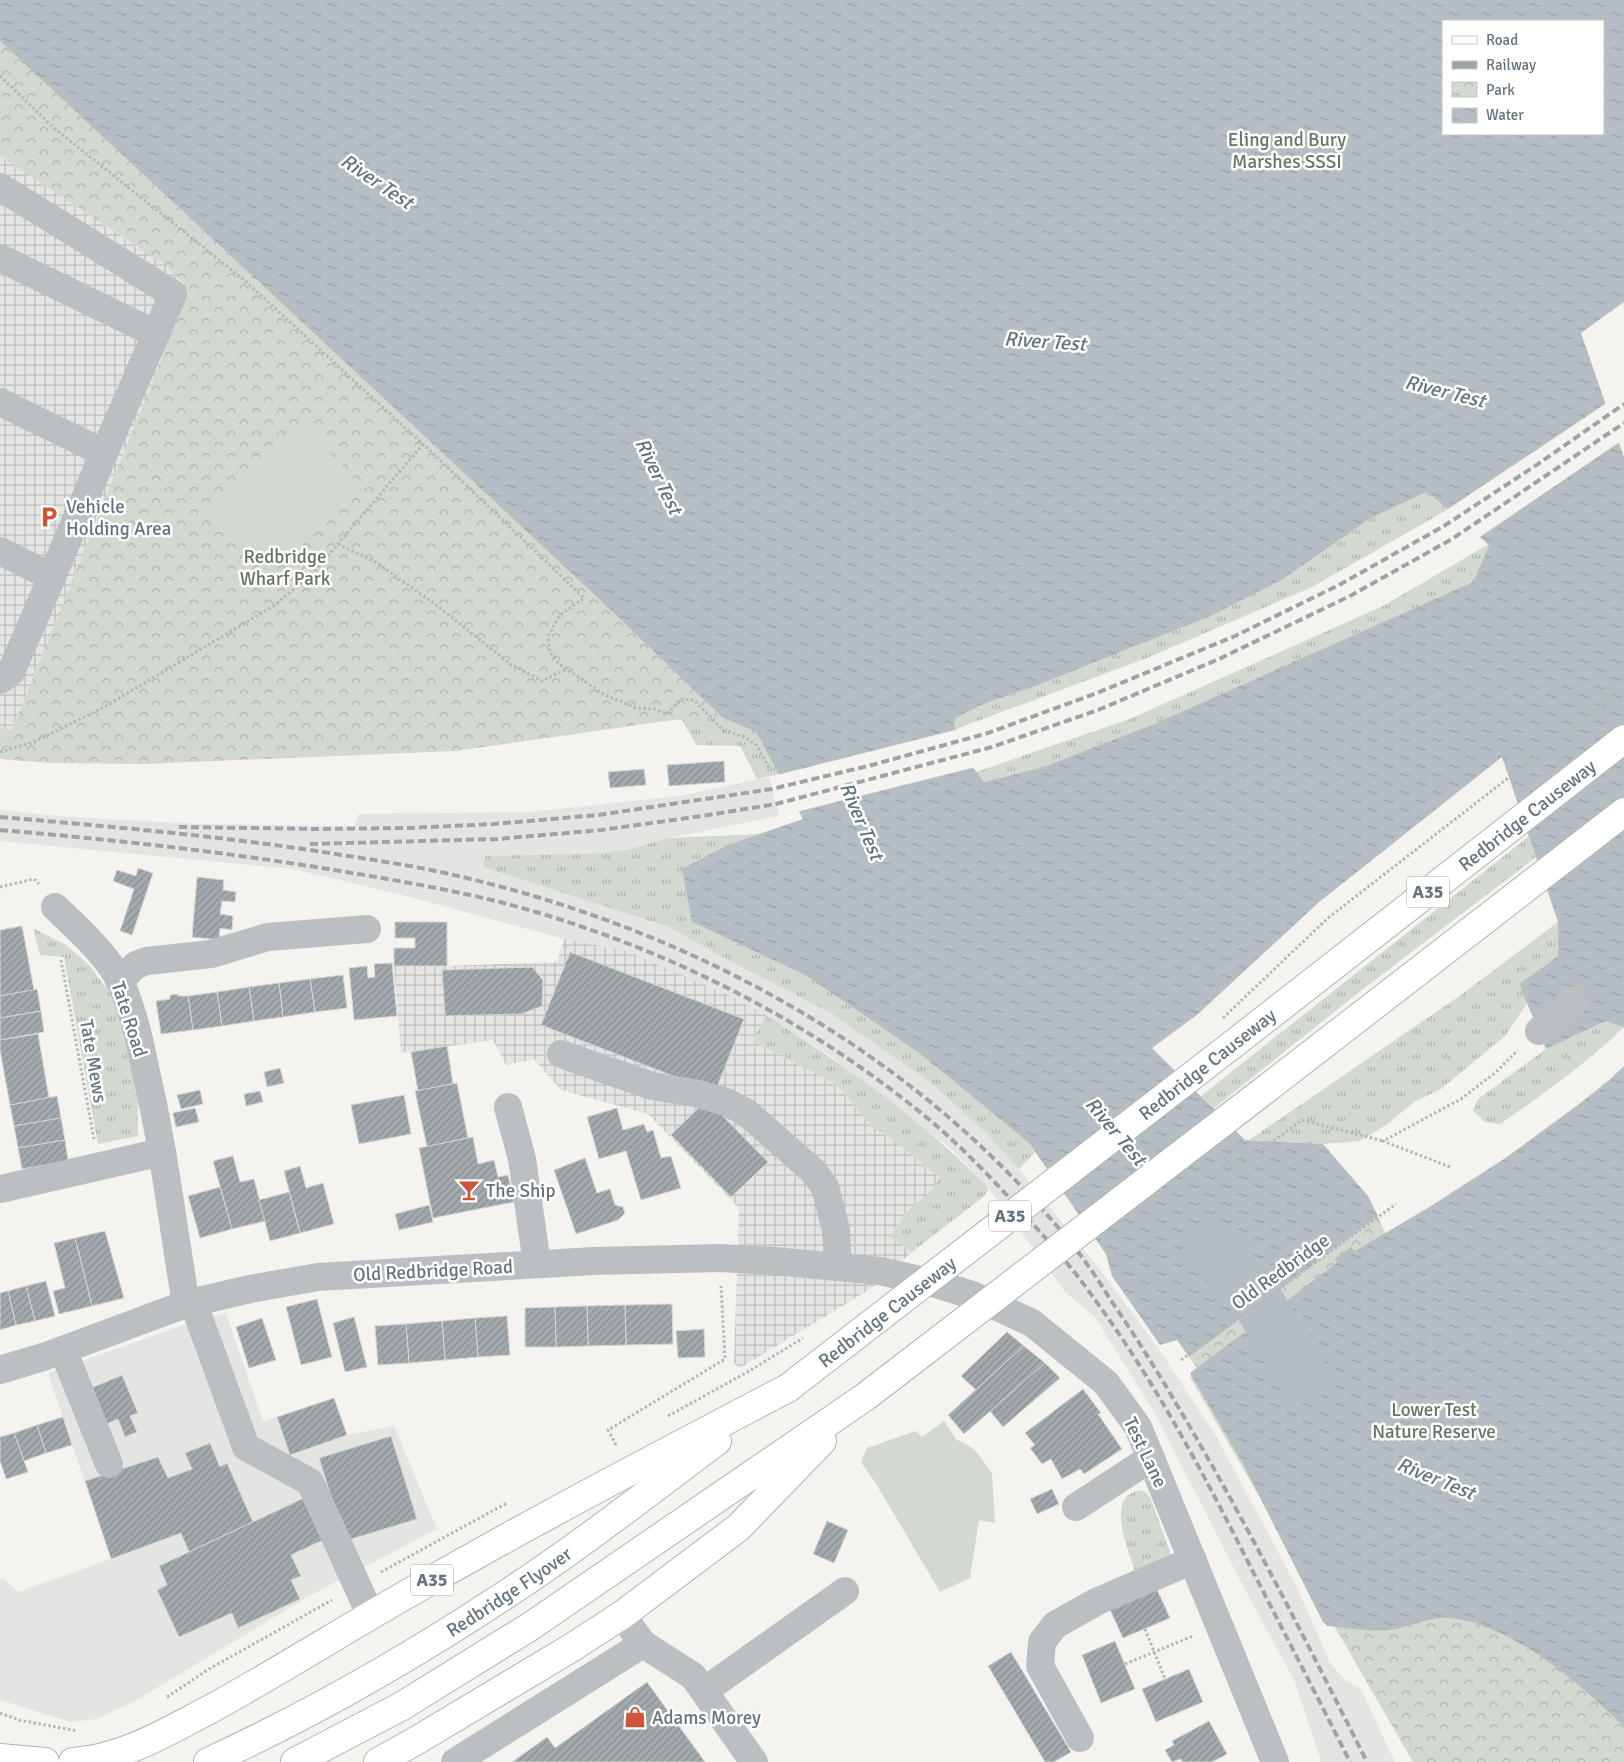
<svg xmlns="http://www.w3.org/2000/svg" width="1624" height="1762" font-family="Signika,sans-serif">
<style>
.built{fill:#e4e5e3}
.industrial{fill:url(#industrial-grid)}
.grass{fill:url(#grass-tufts)}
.park{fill:url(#park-crowns)}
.garden{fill:#d3d8d0}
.water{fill:url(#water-ripples);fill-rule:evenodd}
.pier{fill:#f4f3f0}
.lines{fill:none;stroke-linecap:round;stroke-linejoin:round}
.river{stroke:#b5bfc3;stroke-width:52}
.building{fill:url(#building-hatch);stroke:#d5d5d3}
.major-casing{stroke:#afb3b6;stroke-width:30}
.path{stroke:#b5b8ba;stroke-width:3;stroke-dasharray:2.5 2.5;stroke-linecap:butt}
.minor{stroke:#bbbfc1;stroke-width:28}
.major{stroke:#fff;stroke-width:28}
.rail{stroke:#9ea3a7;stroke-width:4;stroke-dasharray:8 4;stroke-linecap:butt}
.major-bridge-casing{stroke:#afb3b6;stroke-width:30;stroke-linecap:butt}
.path-bridge{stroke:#b5b8ba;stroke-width:3;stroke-dasharray:2.5 2.5;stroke-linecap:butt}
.major-bridge{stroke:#fff;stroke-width:28}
.labels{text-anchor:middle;stroke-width:5;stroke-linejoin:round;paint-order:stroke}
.shield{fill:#fff;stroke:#959ea4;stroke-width:1}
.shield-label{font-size:18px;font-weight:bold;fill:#67747d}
.park-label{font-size:19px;fill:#687564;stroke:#fff}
.poi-label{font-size:19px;fill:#67747d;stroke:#fff;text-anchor:start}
.street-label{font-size:19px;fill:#67747d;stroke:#fff}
.water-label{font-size:20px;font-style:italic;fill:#63757b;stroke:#fff}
</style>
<defs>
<pattern id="industrial-grid" width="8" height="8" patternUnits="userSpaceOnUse" patternTransform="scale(1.25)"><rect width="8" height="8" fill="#e4e5e3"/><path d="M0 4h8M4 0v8" fill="none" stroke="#bdbebd"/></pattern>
<pattern id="grass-tufts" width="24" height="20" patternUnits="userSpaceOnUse" patternTransform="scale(1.25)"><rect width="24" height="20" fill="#d3d8d0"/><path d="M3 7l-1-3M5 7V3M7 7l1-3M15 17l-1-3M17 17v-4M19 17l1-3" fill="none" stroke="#afb4ae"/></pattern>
<pattern id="park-crowns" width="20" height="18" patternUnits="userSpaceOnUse" patternTransform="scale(1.25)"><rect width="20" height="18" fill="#d3d8d0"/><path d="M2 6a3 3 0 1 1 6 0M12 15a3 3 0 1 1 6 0" fill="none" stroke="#afb4ae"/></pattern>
<pattern id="water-ripples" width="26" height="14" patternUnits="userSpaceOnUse" patternTransform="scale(1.25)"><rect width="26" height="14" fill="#b5bfc3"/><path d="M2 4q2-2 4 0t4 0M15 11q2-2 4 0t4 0" fill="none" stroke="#97a0a4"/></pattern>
<pattern id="building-hatch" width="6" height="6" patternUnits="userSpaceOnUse" patternTransform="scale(1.25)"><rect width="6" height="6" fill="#a3aaae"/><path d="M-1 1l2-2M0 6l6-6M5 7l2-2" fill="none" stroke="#898f93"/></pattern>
</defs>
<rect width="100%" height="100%" fill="#f4f3f0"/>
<g class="built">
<polygon points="769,777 779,816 669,838 622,851 483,867 669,927 697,941 730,961 829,1012 847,1024 930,1082 988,1135 1019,1169 1108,1280 1161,1352 1216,1436 1297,1587 1330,1663 1345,1680 1361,1689 1395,1762 1321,1762 1295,1682 1241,1582 1154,1412 1095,1317 1065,1292 989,1189 964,1162 950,1148 833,1058 766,1015 626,951 564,939 402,895 293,869 0,841 0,810 70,817 200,824 354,826 359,814 529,812 679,796"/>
<polygon points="226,1313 263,1421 334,1398 347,1435 394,1426 437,1529 311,1595 137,1700 97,1719 70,1722 0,1700 0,1580 3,1578 18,1592 111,1559 48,1373 183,1325"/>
</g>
<g class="industrial">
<polygon points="0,156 165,265 186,286 182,308 12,730 0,727"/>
<polygon points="564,939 626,951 728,995 766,1015 752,1041 823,1077 839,1087 871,1126 892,1139 940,1178 928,1194 907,1211 890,1236 912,1252 872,1288 740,1368 734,1363 739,1208 648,1114 561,1090 534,1059 506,1065 493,1040 401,1053 394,966 447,966 557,962"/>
</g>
<g class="grass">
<polygon points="1427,492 1447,510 1312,587 1147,658 956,729 953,719 986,703 1033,687 1211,616 1282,580 1371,518"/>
<polygon points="1489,544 1473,582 1154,724 1043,767 984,782 976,772 1132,718 1383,606"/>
<polygon points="598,598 723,718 756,732 779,774 757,779 740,746 696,745 682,720 668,707"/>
<polygon points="759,834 730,844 692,922 807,976 923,1056 1029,1143 1035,1152 1019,1169 988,1135 930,1082 829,1012 730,961 669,927 483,867 485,856 587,854 622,851 669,838"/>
<polygon points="1529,836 1536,857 1354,996 1213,1109 1201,1096"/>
<polygon points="1558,922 1558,956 1519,984 1527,1003 1506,1035 1441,1089 1414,1102 1386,1125 1360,1141 1323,1144 1249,1140 1458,997"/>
<polygon points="33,928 66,945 90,966 113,997 127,1046 138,1096 138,1136 98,1144 64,957 40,955"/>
<path d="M766 1015C845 1066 924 1120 989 1189L983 1197 912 1252 890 1237 907 1211 928 1194 940 1178 892 1139 871 1126 839 1087 823 1077 752 1041Z"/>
<path d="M1607 1021 1623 1028C1586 1064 1543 1094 1500 1124L1485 1122 1473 1111 1478 1099 1546 1049Z"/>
<path d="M1142 1490 1150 1497 1173 1560 1137 1577C1130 1554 1102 1494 1142 1490Z"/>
</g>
<g class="park">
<polygon points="0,41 598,598 723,718 673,720 455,751 143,764 49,763 0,759 0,727 12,730 182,308 186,286 165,265 0,156"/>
<polygon points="1624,1067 1624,1762 1413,1762 1190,1377 1197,1368 1189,1357 1378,1216 1386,1235 1518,1154"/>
</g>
<g class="garden">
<polygon points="305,426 360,484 267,571 213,514"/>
<polygon points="944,1421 956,1439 974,1449 992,1473 995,1523 979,1520 970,1578 940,1592 875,1482 861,1462 867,1448 916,1431 922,1437"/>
</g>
<g class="water">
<path d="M0 0H1624V302L1581 333 1624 457V1028L1606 1021 1546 1049 1519 984 1558 956V922L1502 757 1318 903 1198 1014 1152 1048 1245 1140 1323 1144 1368 1196 1378 1216 1189 1357 1177 1340 1160 1345 1112 1276 1106 1254 1029 1143 923 1056 807 976 692 922 682 869 730 844 803 819 756 732 723 718 598 598 0 41ZM1443 21H1603V134H1443ZM1427 492 1489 545 1473 582 1154 724 1043 767 984 782 963 754 953 719 986 703 1033 687 1211 616 1282 580 1371 518Z"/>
<path d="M1624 1066V1727C1584 1686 1501 1615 1441 1618 1424 1619 1407 1628 1389 1630 1369 1632 1348 1628 1328 1626L1323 1622 1242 1462 1190 1373 1337 1263 1335 1259 1351 1247 1355 1251 1431 1206 1507 1157 1605 1085Z"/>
</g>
<g class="pier">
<polygon points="1608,402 1621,441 1477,539 1445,511"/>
<polygon points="959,729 965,753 976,767 796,812 777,775"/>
</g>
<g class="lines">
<polyline class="river" points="1214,1249 1260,1305 1304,1377"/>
</g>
<g class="building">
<polygon points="724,761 725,782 669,786 667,765"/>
<polygon points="644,769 646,785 610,788 608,772"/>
<polygon points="138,868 153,873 132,935 120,931 134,889 113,881 117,870 136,876"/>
<polygon points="197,877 224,880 223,890 236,892 235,902 222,901 220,914 233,916 232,930 220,928 219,940 192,937"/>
<polygon points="395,922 447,922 447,966 394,966 394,948 415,948 415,938 395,938"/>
<polygon points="22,926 34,990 0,996 0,930"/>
<polygon points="570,952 744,1019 715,1092 541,1025"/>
<polygon points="392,963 397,1016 354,1020 349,968 367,966 368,978 375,977 374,964"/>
<polygon points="532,967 543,980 542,1006 521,1014 445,1016 442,970"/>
<polygon points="343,975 347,1008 315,1012 310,979"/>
<polygon points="310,979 315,1012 283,1017 279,983"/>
<polygon points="279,983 283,1017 254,1021 249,987"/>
<polygon points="249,987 254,1021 222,1026 217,992"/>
<polygon points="37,989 41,1011 0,1018 0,996"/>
<polygon points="217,992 222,1026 193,1030 188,996"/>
<polygon points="178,994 178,996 188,996 193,1030 161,1034 156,1001 170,999 170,995"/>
<polygon points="41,1011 44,1032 0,1040 0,1018"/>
<polygon points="38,1034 49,1098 10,1105 0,1050 0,1040"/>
<polygon points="447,1046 453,1084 418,1091 411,1052"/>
<polygon points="280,1068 284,1083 267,1087 264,1072"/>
<polygon points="457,1083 468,1138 427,1147 415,1091"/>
<polygon points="200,1090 203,1104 181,1109 177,1095"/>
<polygon points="260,1091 263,1102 246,1106 244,1094"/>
<polygon points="404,1095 411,1134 359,1144 351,1105"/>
<polygon points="57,1096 61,1118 14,1126 10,1105"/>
<polygon points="707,1100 768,1162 731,1197 671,1135"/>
<polygon points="195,1108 199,1122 176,1127 173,1113"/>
<polygon points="617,1108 623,1130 644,1124 647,1132 653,1130 661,1158 671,1156 681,1188 641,1200 626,1151 599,1159 587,1117"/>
<polygon points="61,1118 65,1140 18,1148 14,1126"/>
<polygon points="473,1137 478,1164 494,1160 498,1177 508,1175 514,1202 433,1218 419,1148"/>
<polygon points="65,1140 68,1161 22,1169 18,1148"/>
<polygon points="233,1156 240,1182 254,1179 265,1221 232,1229 213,1161"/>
<polygon points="585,1158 597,1193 610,1189 615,1205 623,1207 625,1213 618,1220 576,1234 554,1170"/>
<polygon points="300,1166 306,1188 323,1183 334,1224 300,1233 284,1171"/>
<polygon points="220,1187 232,1229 200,1238 188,1196"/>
<polygon points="289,1192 300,1233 270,1241 259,1200"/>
<polygon points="429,1205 433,1222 399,1230 395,1214"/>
<polygon points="105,1231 124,1298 92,1306 75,1238"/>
<polygon points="75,1238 92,1306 59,1314 53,1291 65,1288 54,1243"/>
<polygon points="46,1281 55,1316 35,1321 26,1286"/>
<polygon points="26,1286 35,1321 16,1325 8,1291"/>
<polygon points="8,1291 16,1325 0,1330 0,1293"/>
<polygon points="317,1299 332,1357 301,1365 286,1307"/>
<polygon points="672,1304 673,1344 626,1345 625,1305"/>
<polygon points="625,1305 626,1345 588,1346 587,1306"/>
<polygon points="587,1306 588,1346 556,1347 555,1307"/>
<polygon points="555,1307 556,1347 525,1347 525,1308"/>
<polygon points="507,1316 510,1355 478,1357 475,1318"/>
<polygon points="354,1317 367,1367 345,1372 333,1323"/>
<polygon points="262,1318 276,1360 249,1368 236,1327"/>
<polygon points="475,1318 478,1357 445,1360 442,1321"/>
<polygon points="442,1321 445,1360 409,1363 406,1324"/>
<polygon points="406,1324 409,1363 378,1365 375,1326"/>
<polygon points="704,1329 705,1357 678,1358 676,1331"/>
<polygon points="1007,1332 1024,1346 976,1390 961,1376"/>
<polygon points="1024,1346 1045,1363 964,1434 948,1415"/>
<polygon points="1045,1363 1060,1378 1003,1427 990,1411"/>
<polygon points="122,1375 138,1413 130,1416 137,1432 125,1437 118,1419 104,1425 89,1389"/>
<polygon points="1083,1389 1101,1413 1098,1414 1122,1449 1084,1474 1080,1469 1062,1479 1051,1459 1042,1464 1030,1448 1035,1445 1025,1433"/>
<polygon points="334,1398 347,1435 290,1455 277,1417"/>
<polygon points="63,1417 72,1445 46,1453 37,1425"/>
<polygon points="37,1425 46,1453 24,1461 14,1433"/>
<polygon points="14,1433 28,1472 6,1479 0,1461 0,1437"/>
<polygon points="391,1436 417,1519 345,1541 319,1458"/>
<polygon points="210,1443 220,1467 227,1463 253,1522 189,1552 181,1533 111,1559 85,1481 158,1457 168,1478 192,1469 185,1453"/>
<polygon points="1052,1489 1059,1504 1037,1514 1030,1499"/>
<polygon points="304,1498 323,1540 291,1555 301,1576 291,1580 300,1599 238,1628 232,1613 179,1637 157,1590 167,1585 159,1566"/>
<polygon points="827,1521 848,1530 834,1563 813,1554"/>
<polygon points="1155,1585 1170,1618 1123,1638 1108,1605"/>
<polygon points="1115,1641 1135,1689 1101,1703 1082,1655"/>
<polygon points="1011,1652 1071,1752 1054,1762 1045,1762 988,1666"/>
<polygon points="1189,1669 1203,1702 1156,1722 1142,1689"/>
<polygon points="647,1682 705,1762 512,1762 547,1737 555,1748"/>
<polygon points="1209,1721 1227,1754 1212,1762 1182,1762 1181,1759 1172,1762 1165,1750 1174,1745 1172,1741"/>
</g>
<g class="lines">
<g class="major-casing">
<g id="major">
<path id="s1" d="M1232 1045 1624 739"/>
<polyline points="1270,1086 1624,812"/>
<polyline points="0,1758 45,1762"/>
<path d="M73 1762C121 1759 163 1734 205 1712 279 1672 350 1626 423 1585 543 1516 666 1452 788 1388"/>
<path id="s2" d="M208 1762C310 1715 408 1659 502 1597 576 1549 646 1494 717 1441"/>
<polyline points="295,1762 402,1706 531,1626 865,1397"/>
<polyline points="378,1762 414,1742 571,1648 622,1615 739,1527 822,1441"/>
</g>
</g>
<g class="path">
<polyline points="0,76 54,128 243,279 423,444 584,598 559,616 548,637 550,652 559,664 605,695 636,708 654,709 667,714 681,699 694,700 723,730 745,737 757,746 769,768"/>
<polyline points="338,544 377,563 439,607 510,664 542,681 566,669"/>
<polyline points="0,752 34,742 106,706 275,605 314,572 423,444"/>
<polyline points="0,887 34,879 39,884"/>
<polyline points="61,960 94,1139"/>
<polyline points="1224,1158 1234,1170 1302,1120 1383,1141"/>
<polyline points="1450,1167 1383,1141 1461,1099 1496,1072 1518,1050"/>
<polyline points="1181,1360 1396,1204"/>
<polyline points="668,1416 751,1370"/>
<polyline points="616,1445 608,1430 725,1359 721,1286"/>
<polyline points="381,1572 507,1503"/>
<polyline points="1145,1629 1165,1679"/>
<polyline points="1125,1664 1193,1636"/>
<polyline points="167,1697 209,1669 332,1600"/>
<polyline points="0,1713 19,1720 77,1731"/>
</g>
<g class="minor">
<polyline points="0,187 173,294 156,334"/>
<polyline points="0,258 156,334 104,453"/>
<polyline points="0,402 104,453 52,577"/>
<polyline points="0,551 52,577 11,672 0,680"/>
<path d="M55 907C75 926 108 956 120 981 133 1010 140 1042 146 1072 164 1149 173 1227 186 1304"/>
<polyline points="119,981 136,965 147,961 211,954 268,937 367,929"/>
<polyline points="1539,1031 1575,1000"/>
<polyline points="561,1054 652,1086 695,1093 726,1102 747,1113 813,1171 825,1187 836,1230 838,1266"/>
<polyline points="508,1107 522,1159 537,1264"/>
<polyline points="0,1189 162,1152"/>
<polyline points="193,1302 246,1447 310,1482 371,1616"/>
<polyline points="63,1350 109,1464"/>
<polyline points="0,1370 46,1356 186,1304 250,1289 318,1277 594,1261 720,1258 774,1261 880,1271 933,1283 972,1295 1032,1323 1106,1383 1138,1427 1275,1762"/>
<polyline points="1076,1507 1151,1458"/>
<polyline points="643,1644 693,1676 754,1762"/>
<polyline points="704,1691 845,1591"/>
<polyline points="1080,1738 1040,1666 1042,1642 1055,1625 1096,1602 1193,1560"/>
<polyline points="455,1762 643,1644 622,1615"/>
</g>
<use href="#major" class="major"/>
<g class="rail">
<path d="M0 817C116 827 233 837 348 856 381 861 413 866 445 873 688 927 918 1051 1074 1247 1087 1263 1099 1281 1110 1299 1134 1334 1156 1369 1177 1405 1246 1521 1306 1641 1367 1762"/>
<polyline points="179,827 317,829 408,828 494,824 598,815 772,789 872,765 988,733 1097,693 1235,636 1339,585 1444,526 1538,464 1624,404"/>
<path d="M0 830C118 840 235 853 352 873 401 881 451 890 500 902 660 944 812 1020 938 1127 971 1156 1002 1189 1031 1222 1053 1246 1074 1270 1093 1297 1154 1380 1203 1472 1249 1564 1283 1630 1317 1696 1350 1762"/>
<polyline points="310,844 497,839 601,830 702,816 776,804 992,747 1098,710 1219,659 1350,596 1452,539 1624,423"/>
</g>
<g class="major-bridge-casing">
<g id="major-bridge">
<path id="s3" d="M788 1388 1232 1045"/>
<polyline points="865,1397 1270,1086"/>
</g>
</g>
<g class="path-bridge">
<polyline points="1223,1018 1328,918 1624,688"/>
<polyline points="751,1370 803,1338"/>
</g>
<use href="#major-bridge" class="major-bridge"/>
</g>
<defs>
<g id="parking-bare" transform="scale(1.725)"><path d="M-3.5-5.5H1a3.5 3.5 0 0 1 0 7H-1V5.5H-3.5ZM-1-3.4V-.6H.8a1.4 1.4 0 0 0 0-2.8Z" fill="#cb5639" stroke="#fff" stroke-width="2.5" paint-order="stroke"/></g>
<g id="bar-bare" transform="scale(1.725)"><path d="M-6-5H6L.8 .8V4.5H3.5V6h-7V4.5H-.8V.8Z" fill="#cb5639" stroke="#fff" stroke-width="2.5" paint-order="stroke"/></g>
<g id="shop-bare" transform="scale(1.725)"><path d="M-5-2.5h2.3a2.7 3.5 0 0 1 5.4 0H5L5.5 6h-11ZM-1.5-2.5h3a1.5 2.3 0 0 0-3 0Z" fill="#cb5639" stroke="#fff" stroke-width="2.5" paint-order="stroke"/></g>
</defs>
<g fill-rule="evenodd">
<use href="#parking-bare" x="49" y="517"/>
<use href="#bar-bare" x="469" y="1190"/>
<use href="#shop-bare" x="635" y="1717"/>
</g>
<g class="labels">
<g class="shield">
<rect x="1407" y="876.5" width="42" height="31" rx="4"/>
<rect x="989" y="1200.5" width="42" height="31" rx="4"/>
<rect x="411" y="1564.5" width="42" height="31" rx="4"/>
</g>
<g class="shield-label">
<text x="1428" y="898">A35</text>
<text x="1010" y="1222">A35</text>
<text x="432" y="1586">A35</text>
</g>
<g class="park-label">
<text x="1287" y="146">Eling and Bury<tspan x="1287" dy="22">Marshes SSSI</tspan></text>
<text x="285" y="563">Redbridge<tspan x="285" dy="22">Wharf Park</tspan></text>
<text x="1434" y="1416">Lower Test<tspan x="1434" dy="22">Nature Reserve</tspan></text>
</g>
<g class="poi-label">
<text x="66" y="513">Vehicle<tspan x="66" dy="22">Holding Area</tspan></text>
<text x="486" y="1197">The Ship</text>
<text x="652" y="1724">Adams Morey</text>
</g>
<g class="street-label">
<text dy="7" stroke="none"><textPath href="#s1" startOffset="374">Redbridge Causeway</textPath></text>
<text transform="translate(130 1019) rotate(72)" y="7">Tate Road</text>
<text transform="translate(94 1061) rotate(80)" y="7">Tate Mews</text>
<text transform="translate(1207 1064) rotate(-38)" y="7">Redbridge Causeway</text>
<text transform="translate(433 1270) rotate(-3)" y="7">Old Redbridge Road</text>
<text transform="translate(1280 1271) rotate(-36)" y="7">Old Redbridge</text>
<text dy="7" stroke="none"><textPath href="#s3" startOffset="125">Redbridge Causeway</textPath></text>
<text transform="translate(1146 1452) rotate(64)" y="7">Test Lane</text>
<text dy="7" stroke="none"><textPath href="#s2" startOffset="346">Redbridge Flyover</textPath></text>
</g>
<g class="water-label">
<text transform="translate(377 181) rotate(34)" y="7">River Test</text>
<text transform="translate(1045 341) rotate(4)" y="7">River Test</text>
<text transform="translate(1445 391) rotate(14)" y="7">River Test</text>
<text transform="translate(659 476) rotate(64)" y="7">River Test</text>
<text transform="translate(862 821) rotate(67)" y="7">River Test</text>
<text transform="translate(1116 1131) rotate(50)" y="7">River Test</text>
<text transform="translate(1436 1478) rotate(22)" y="7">River Test</text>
</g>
</g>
<rect x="1442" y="20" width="162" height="115" fill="#ffffff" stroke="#c2c7cb"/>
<rect x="1452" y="36" width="25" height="8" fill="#ffffff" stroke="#c2c7cb"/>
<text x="1486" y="45" font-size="15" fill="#67747d">Road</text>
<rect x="1452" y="61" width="25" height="8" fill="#9ea3a7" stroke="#c2c7cb"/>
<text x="1486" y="70" font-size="15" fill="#67747d">Railway</text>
<rect x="1452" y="82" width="25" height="15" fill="url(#park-crowns)" stroke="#c2c7cb"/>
<text x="1486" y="95" font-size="15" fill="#67747d">Park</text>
<rect x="1452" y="108" width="25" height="15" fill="url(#water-ripples)" stroke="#c2c7cb"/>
<text x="1486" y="120" font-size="15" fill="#67747d">Water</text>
</svg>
